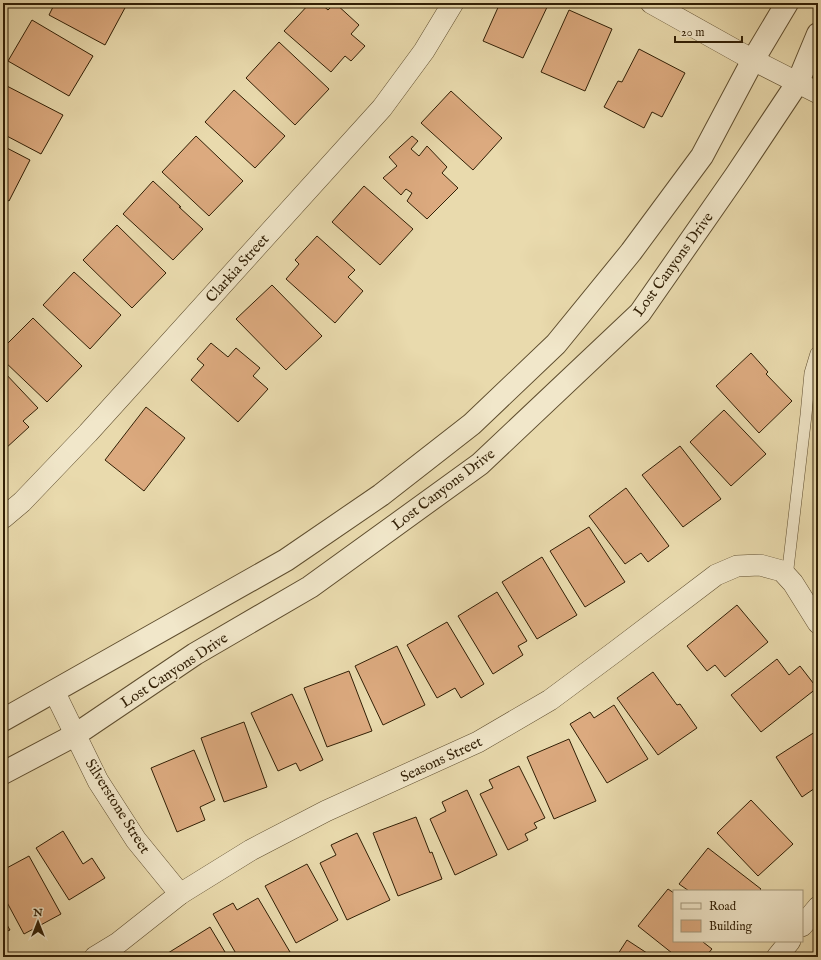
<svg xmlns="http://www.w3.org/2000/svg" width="821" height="960" font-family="'IM FELL English',serif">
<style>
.building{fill:#dcaa7f;stroke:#311f05}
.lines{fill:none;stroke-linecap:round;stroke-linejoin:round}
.service-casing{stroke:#5f4e2f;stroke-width:12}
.minor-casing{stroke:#5f4e2f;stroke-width:22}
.tertiary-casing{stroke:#5f4e2f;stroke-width:24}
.service{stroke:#f1e7ca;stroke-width:11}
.minor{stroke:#f1e7ca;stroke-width:21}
.tertiary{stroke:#f1e7ca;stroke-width:22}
.labels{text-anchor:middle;stroke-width:3.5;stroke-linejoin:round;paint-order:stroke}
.street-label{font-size:15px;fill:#311f05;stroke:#f1e7ca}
</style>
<rect width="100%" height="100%" fill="#e9daad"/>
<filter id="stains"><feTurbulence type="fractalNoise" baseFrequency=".005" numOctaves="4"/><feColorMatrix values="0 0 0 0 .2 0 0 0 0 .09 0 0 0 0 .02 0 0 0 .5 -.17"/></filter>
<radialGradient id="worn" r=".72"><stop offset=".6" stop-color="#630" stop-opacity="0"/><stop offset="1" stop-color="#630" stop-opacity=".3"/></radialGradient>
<g class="building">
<polygon points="55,3 120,3 126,6 105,45 49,15"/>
<polygon points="310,3 320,3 328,10 335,3 359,25 351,34 365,46 351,61 345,56 331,72 284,31"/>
<polygon points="500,3 549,3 523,58 483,41"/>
<polygon points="569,10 612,29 585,91 541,72"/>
<polygon points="32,20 93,56 69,96 8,61"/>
<polygon points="279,42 329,89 295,125 246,78"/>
<polygon points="639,49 685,73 662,117 652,112 644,128 604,107 618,81 622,82"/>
<polygon points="3,84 63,115 41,154 3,134"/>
<polygon points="234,90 285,136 255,168 205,122"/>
<polygon points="451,91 502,138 473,170 421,123"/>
<polygon points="196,136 243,181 209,216 162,172"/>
<polygon points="412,136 418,141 411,149 419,156 427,146 447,167 442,173 458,188 427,219 407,201 412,193 406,189 401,195 383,178 397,166 389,157"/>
<polygon points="3,146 30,160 9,201 3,198"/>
<polygon points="153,181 181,207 179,207 203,229 173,260 123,214"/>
<polygon points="364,186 413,229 380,265 332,222"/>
<polygon points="117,225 166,273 132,308 83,260"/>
<polygon points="317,236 355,270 348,277 363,291 335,323 286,279 299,264 295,260"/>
<polygon points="74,272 121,315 90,349 43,305"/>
<polygon points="272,285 322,336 286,370 236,319"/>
<polygon points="33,318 82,366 47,402 3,360 3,348"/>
<polygon points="211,343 228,357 236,348 260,368 253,376 268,389 238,422 191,380 204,365 197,359"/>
<polygon points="751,353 768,372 766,374 792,401 759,433 716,386"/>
<polygon points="3,371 38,408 23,421 29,427 5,449 3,448"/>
<polygon points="146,407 185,438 144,491 105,460"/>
<polygon points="724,410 766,454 731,486 690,442"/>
<polygon points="680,446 721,499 683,527 642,475"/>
<polygon points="626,488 669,546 648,562 641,553 625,564 589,516"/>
<polygon points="589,527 625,582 585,607 550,551"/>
<polygon points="542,557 577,615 537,639 502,582"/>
<polygon points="497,592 527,641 518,646 523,655 493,674 458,616"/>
<polygon points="737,605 768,642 725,677 715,665 707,671 687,646"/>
<polygon points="447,622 484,684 461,698 455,688 437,698 407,645"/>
<polygon points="397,646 425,705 383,725 355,666"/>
<polygon points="777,659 789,675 800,666 817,688 761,732 731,695"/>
<polygon points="349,671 372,731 327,747 304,688"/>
<polygon points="653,672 677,705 680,704 697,728 658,755 617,698"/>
<polygon points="292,694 323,760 300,771 296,763 278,771 251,713"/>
<polygon points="614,705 648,759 607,783 570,724 590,712 594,718"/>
<polygon points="244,722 267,787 224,802 201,738"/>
<polygon points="818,730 818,786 802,797 776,757"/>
<polygon points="569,739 596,801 554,819 527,757"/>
<polygon points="194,750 215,800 200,807 205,820 177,832 151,768"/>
<polygon points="519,766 545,818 534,823 537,828 525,834 528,840 508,850 480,794 493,788 489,780"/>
<polygon points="467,790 497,855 455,875 430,819 446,811 442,802"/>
<polygon points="751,800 793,844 758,876 717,833"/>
<polygon points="416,817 430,853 432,852 442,879 398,896 373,833"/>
<polygon points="63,831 83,864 92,858 105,878 69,900 36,848"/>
<polygon points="357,833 390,900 347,920 320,863 336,855 331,845"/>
<polygon points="708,848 761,889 759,891 689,891 679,884"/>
<polygon points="29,856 61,914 24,934 3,895 3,870"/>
<polygon points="307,864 338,920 296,943 265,886"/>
<polygon points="668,889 674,893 674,941 704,941 703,942 712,949 705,957 677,957 638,926"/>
<polygon points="258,898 290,952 280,957 238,957 213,914 233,903 237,910"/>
<polygon points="3,918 10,930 3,933"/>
<polygon points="210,927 228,957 170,957 168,953"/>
<polygon points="627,940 653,957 616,957"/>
<polygon points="432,953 450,957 431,957"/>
</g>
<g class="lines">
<g class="service-casing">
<polyline id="service" points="787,577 806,415 810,373 816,353 818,352"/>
</g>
<g class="minor-casing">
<g id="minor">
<polyline points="651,3 753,60 818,93"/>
<polyline points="3,518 22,502 88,433 382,108 424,51 453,3"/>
<polyline points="54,691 98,781 136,840 180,894"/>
<polyline points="802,926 818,907"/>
<polyline points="95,957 118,943 180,894 251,850 326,811 478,742 550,700 616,651 716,575 737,566 760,565 782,571 793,583 818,623"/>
<polyline points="777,957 790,941"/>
</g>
</g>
<g class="tertiary-casing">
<g id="tertiary">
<polyline points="3,720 286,560 381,495 472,424 556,344 631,252 702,156 753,60 787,3"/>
<polyline points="3,773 75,735 195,654 310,587 480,464 640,313 736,175 798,82 818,34"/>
</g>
</g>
<use href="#service" class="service"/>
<use href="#minor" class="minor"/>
<use href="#tertiary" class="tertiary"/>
</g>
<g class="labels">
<g class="street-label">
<text transform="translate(673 264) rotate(-54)" y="5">Lost Canyons Drive</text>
<text transform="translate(237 268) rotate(-48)" y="5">Clarkia Street</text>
<text transform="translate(443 489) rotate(-37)" y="5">Lost Canyons Drive</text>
<text transform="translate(174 670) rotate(-33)" y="5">Lost Canyons Drive</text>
<text transform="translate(441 759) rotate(-25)" y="5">Seasons Street</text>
<text transform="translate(118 806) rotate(58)" y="5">Silverstone Street</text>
</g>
</g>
<rect width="821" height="960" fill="none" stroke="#e9daad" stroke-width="16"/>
<rect x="4" y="4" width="813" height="952" fill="none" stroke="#311f05" stroke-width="2"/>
<rect x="8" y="8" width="805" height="944" fill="none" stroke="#311f05"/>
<rect x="673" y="890" width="130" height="52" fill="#f1e7ca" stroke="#a4977b"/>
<rect x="681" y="903" width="20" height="6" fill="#f1e7ca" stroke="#a4977b"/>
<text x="709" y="910" font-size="12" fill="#311f05">Road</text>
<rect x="681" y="920" width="20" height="12" fill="#dcaa7f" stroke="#a4977b"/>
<text x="709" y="930" font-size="12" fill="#311f05">Building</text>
<g transform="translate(38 922)" stroke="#f1e7ca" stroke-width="3" paint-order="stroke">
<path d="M0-3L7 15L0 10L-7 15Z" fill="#311f05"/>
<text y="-6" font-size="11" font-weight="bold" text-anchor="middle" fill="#311f05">N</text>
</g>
<path d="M675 36v6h67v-6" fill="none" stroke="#311f05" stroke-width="2"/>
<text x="681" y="36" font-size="12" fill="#311f05" stroke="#f1e7ca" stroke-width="3" paint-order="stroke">20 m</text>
<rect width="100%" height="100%" filter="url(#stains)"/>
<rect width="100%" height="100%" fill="url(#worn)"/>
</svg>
